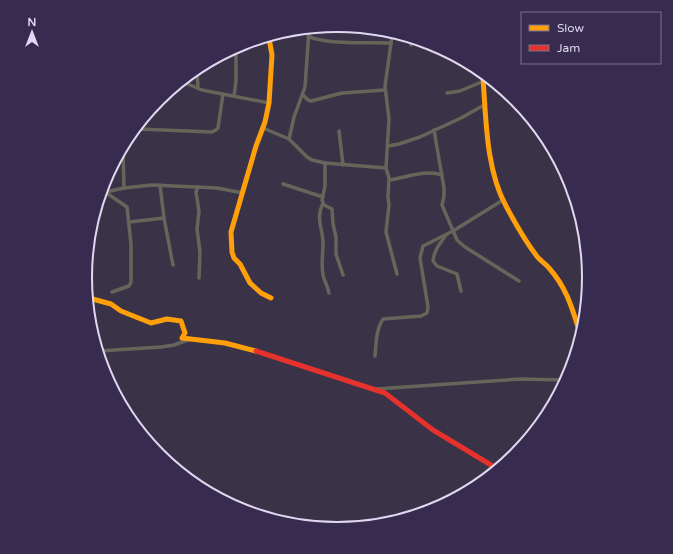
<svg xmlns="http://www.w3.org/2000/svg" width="673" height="554" font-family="'Varela Round',sans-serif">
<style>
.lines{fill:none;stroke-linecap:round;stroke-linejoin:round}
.street{stroke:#64665a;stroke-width:3.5}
.slow{stroke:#ff9f0a;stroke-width:5}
.jam{stroke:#e5322d;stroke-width:5}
.rim{fill:none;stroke:#dfd8f0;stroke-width:2}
</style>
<rect width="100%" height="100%" fill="#3a3348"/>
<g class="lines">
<g class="street">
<path d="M308 36C324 45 372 42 391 43"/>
<polyline points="411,45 411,40"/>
<polyline points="197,73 198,88"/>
<polyline points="183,82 202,90 269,103"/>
<polyline points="447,93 460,91 484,81"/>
<polyline points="303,95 308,100 311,101 342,93 385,90"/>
<polyline points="234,96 236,81 236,47"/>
<polyline points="263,128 289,139 307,157 312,160 325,163 325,186 322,200 324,205 332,209 333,224 336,237 336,254 343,275"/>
<polyline points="138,129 212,132 216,130 218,128 223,94"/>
<polyline points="434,130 444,188 444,196 442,205 457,240 465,247 519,281"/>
<polyline points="339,131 343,165"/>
<polyline points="289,139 294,117 305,87 309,30"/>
<polyline points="388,146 399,144 420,137 461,118 486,104"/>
<polyline points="123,151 124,188"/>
<polyline points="325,163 386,168 389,178 388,197 389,205 386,232 397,274"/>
<polyline points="386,168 389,119 385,86 392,36"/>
<path d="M389 180C405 178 426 169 442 175"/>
<polyline points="283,184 323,197"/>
<polyline points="160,185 164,218 173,265"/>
<polyline points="198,187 196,192 199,211 197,229 200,252 199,278"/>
<polyline points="105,192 127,207 131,244 131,282 129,286 112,292"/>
<polyline points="101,193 124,188 152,185 217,188 243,193"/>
<path d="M323 203C315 219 323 228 323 243 323 254 321 264 323 275 324 281 328 286 329 293"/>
<polyline points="129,222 164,218"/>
<path d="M446 235C440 244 434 250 433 261L437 266 457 274 461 291"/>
<polyline points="99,351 161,347 174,345 188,340"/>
<path d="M375 356C376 345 376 329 383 319L421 316 427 313 428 307 420 258 423 246 453 231 503 200"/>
<polyline points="376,389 520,379 565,380"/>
</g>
<g class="slow">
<polyline points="269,38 272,55 269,103 265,122 256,146 231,232 232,252 234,258 240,264 250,283 261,293 271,298"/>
<path d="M483 78C486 118 486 170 506 206 514 221 526 242 536 255 539 260 545 263 549 268 565 286 571 304 578 327"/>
<polyline points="89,298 111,304 121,311 151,323 167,319 181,321 185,333 182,338 225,343 256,351"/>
</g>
<polyline class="jam" points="256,351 385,393 433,430 496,468"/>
</g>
<path d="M0 0H673V554H0ZM92 277a245 245 0 1 1 490 0a245 245 0 1 1-490 0Z" fill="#372b50" fill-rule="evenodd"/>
<path class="rim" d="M92 277a245 245 0 1 1 490 0a245 245 0 1 1-490 0Z"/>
<rect x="521" y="12" width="140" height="52" fill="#372b50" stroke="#7a7090"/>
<rect x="529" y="25" width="20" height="6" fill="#ff9f0a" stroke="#7a7090"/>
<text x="557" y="32" font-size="12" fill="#dfd8f0">Slow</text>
<rect x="529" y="45" width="20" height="6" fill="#e5322d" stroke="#7a7090"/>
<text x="557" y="52" font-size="12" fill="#dfd8f0">Jam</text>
<g transform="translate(32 32)" stroke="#372b50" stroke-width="3" paint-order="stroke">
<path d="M0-3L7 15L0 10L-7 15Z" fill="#dfd8f0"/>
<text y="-6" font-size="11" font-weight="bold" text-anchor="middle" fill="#dfd8f0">N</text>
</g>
</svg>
